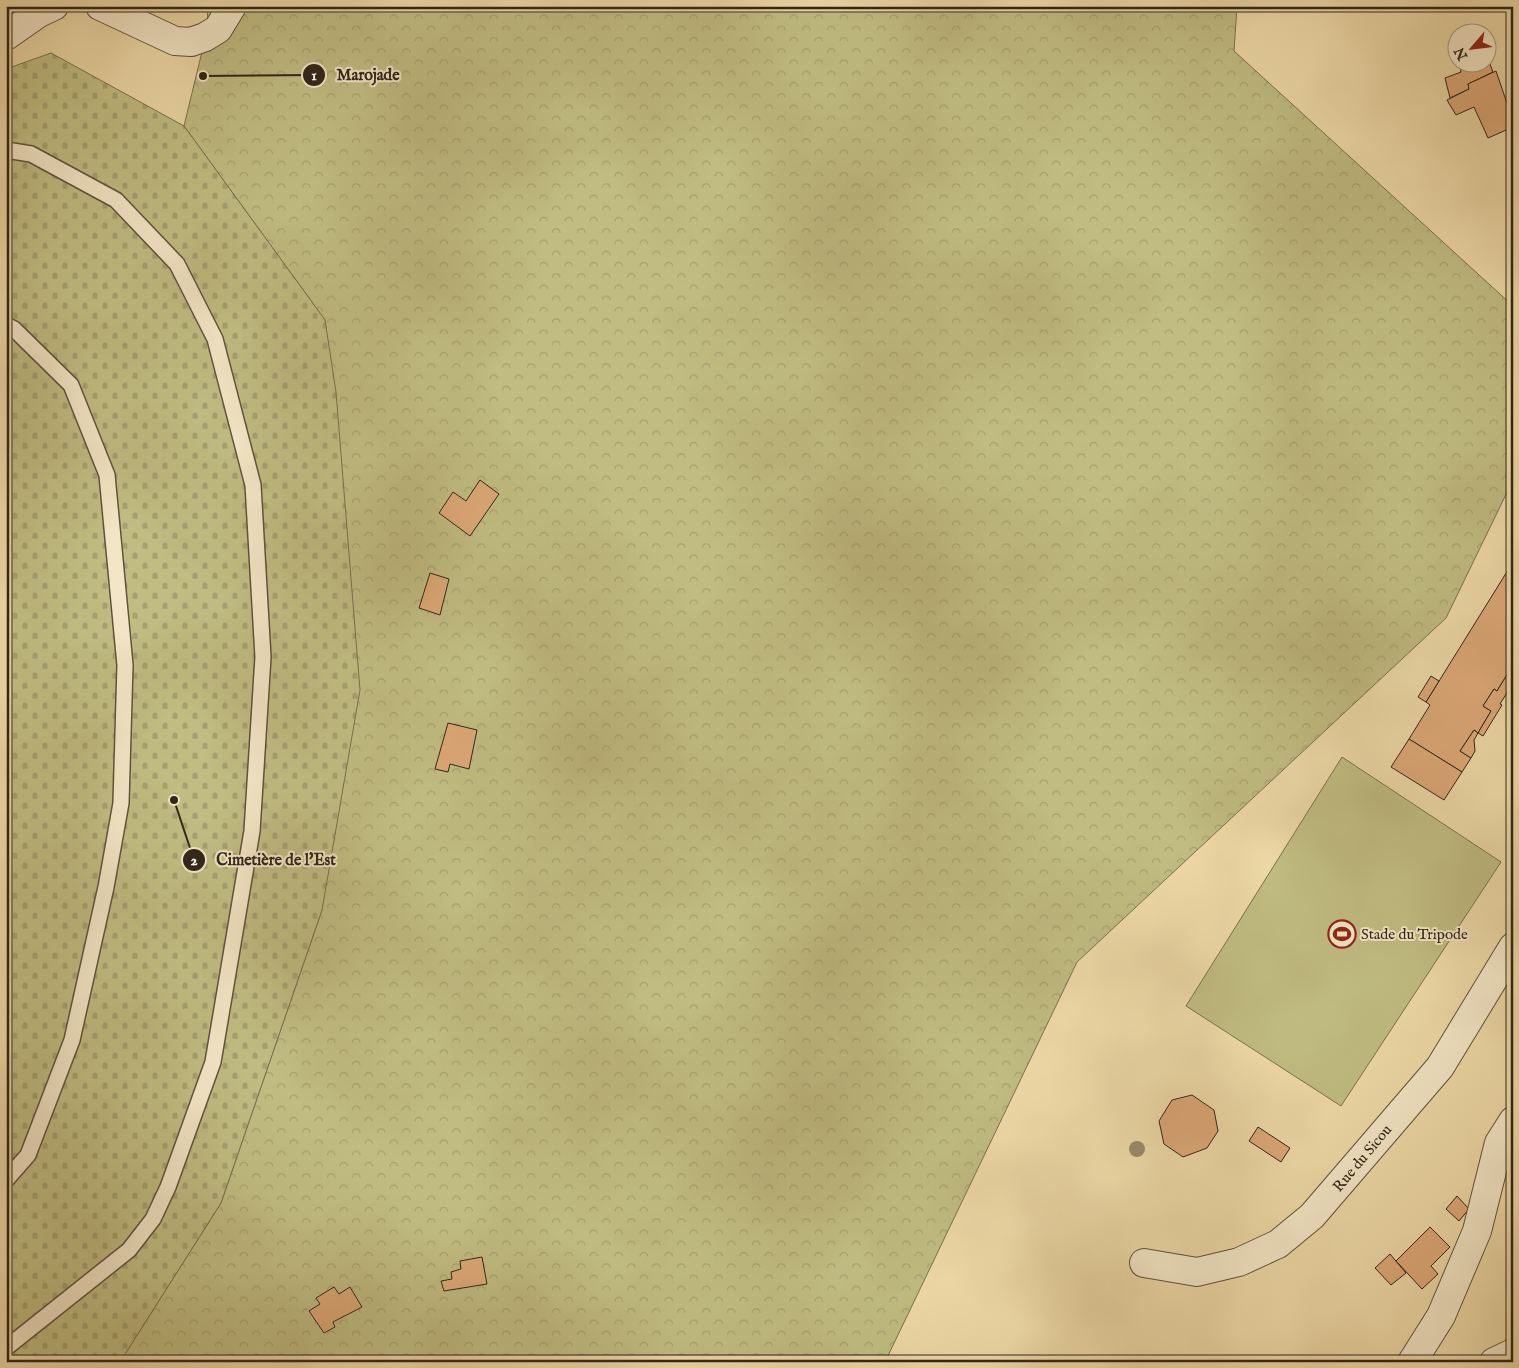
<svg xmlns="http://www.w3.org/2000/svg" width="1519" height="1368" font-family="'IM FELL English',serif">
<style>
.forest{fill:url(#forest-crowns);stroke:#78714e}
.cemetery{fill:url(#cemetery-stones);stroke:#78714e}
.green{fill:#c0bc82;stroke:#78714e}
.building{fill:#dda877;stroke:#30261a}
.lines{fill:none;stroke-linecap:round;stroke-linejoin:round}
.service-casing{stroke:#5f533d;stroke-width:18}
.minor-casing{stroke:#5f533d;stroke-width:30}
.service{stroke:#f3e6c6;stroke-width:15}
.minor{stroke:#f3e6c6;stroke-width:28}
.tree{fill:#998b68}
.labels{text-anchor:middle;stroke-width:4;stroke-linejoin:round;paint-order:stroke}
.poi-label{font-size:15px;fill:#30261a;stroke:#f3e6c6;text-anchor:start}
.street-label{font-size:15px;fill:#30261a;stroke:#f3e6c6}
.leader{fill:none;stroke:#30261a;stroke-width:2}
.callout-dot{fill:#30261a;stroke:#f3e6c6;stroke-width:2}
.mark-label{font-size:15px;text-anchor:middle;font-weight:bold;fill:#fff}
.callout-label{font-size:16px;text-anchor:middle;font-weight:bold;fill:#30261a;stroke:#f3e6c6;stroke-width:4;stroke-linejoin:round;paint-order:stroke}
</style>
<defs>
<pattern id="forest-crowns" width="20" height="18" patternUnits="userSpaceOnUse" patternTransform="scale(1.25)"><rect width="20" height="18" fill="#c0bc82"/><path d="M2 6a3 3 0 1 1 6 0M12 15a3 3 0 1 1 6 0" fill="none" stroke="#a5a170"/></pattern>
<pattern id="cemetery-stones" width="16" height="16" patternUnits="userSpaceOnUse" patternTransform="scale(1.25)"><rect width="16" height="16" fill="#c0bc82"/><path d="M2 7V4a2 2 0 0 1 4 0v3zM10 15v-3a2 2 0 0 1 4 0v3z" fill="#a5a170"/></pattern>
</defs>
<rect width="100%" height="100%" fill="#edd9a7"/>
<filter id="stains"><feTurbulence type="fractalNoise" baseFrequency=".004" numOctaves="4"/><feColorMatrix values="0 0 0 0 .2 0 0 0 0 .09 0 0 0 0 .02 0 0 0 .5 -.17"/></filter>
<radialGradient id="worn" r=".72"><stop offset=".6" stop-color="#630" stop-opacity="0"/><stop offset="1" stop-color="#630" stop-opacity=".3"/></radialGradient>
<polygon class="forest" points="207,6 1237,6 1234,51 1513,306 1513,480 1446,618 1077,962 885,1362 120,1362 221,1203 322,910 325,320 184,126 208,27"/>
<polygon class="cemetery" points="51,53 184,126 325,320 336,392 360,690 322,910 221,1203 120,1362 6,1362 6,69"/>
<polygon class="green" points="1342,757 1501,862 1341,1106 1186,1006"/>
<g class="building">
<polygon points="1486,53 1493,72 1468,84 1469,89 1450,98 1445,78 1461,72 1459,63 1460,62 1486,62"/>
<polygon points="1496,71 1513,121 1513,127 1488,138 1474,107 1456,115 1447,100 1469,89 1468,84"/>
<polygon points="480,480 499,494 470,536 439,513 453,492 466,501"/>
<polygon points="1513,562 1513,665 1497,691 1494,689 1483,706 1491,711 1478,733 1474,730 1460,751 1471,758 1462,772 1409,739 1430,705 1426,702"/>
<polygon points="430,573 449,579 440,615 419,608"/>
<polygon points="1513,665 1513,683 1500,704 1502,705 1483,736 1478,733 1491,711 1483,706 1494,689 1497,691"/>
<polygon points="1431,676 1439,681 1426,702 1418,697"/>
<polygon points="448,723 477,730 469,769 450,764 448,772 435,769"/>
<polygon points="1474,730 1478,733 1474,740 1475,751 1471,758 1460,751"/>
<polygon points="1409,739 1462,772 1444,800 1391,767"/>
<polygon points="1192,1095 1214,1110 1218,1131 1207,1148 1183,1157 1164,1144 1159,1121 1172,1100"/>
<polygon points="1258,1127 1290,1148 1281,1162 1249,1141"/>
<polygon points="1457,1196 1469,1209 1459,1221 1446,1209"/>
<polygon points="1430,1227 1450,1247 1431,1266 1438,1274 1422,1289 1396,1261"/>
<polygon points="1390,1254 1406,1273 1391,1285 1375,1268"/>
<polygon points="482,1257 487,1284 444,1291 441,1281 452,1279 451,1272 461,1269 460,1261"/>
<polygon points="334,1287 339,1294 350,1287 362,1307 333,1322 335,1327 324,1333 309,1311 320,1304 316,1298"/>
</g>
<g class="lines">
<g class="service-casing">
<g id="service">
<polyline points="6,150 31,154 116,200 177,264 215,339 253,485 263,657 252,831 213,1062 168,1187 153,1219 129,1250 6,1348"/>
<polyline points="6,325 14,329 71,385 107,475 125,665 121,803 106,887 72,1040 28,1155 6,1180"/>
</g>
</g>
<g class="minor-casing">
<g id="minor">
<polyline points="100,6 175,41 191,42 205,37 218,29 232,6"/>
<polyline points="6,36 39,13 54,6"/>
<polyline points="1144,1263 1197,1272 1239,1262 1278,1244 1312,1216 1440,1067 1513,947"/>
<polyline points="1412,1362 1441,1316 1477,1231 1499,1143 1513,1121"/>
<polyline points="1494,1362 1513,1353"/>
</g>
</g>
<use href="#service" class="service"/>
<use href="#minor" class="minor"/>
</g>
<circle class="tree" cx="1137" cy="1149" r="8"/>
<defs>
<g id="stadium-ring" transform="scale(1.4375)"><circle r="9.5" fill="#f3e6c6" stroke="#8f2418" stroke-width="1.5"/><path d="M0-5a6.5 5 0 1 0 0 10a6.5 5 0 1 0 0-10ZM-3.5-1.8h7v3.6h-7Z" fill="#8f2418"/></g>
</defs>
<g fill-rule="evenodd">
<use href="#stadium-ring" x="1342" y="934"/>
</g>
<g class="labels">
<g class="poi-label">
<text x="1361" y="939">Stade du Tripode</text>
</g>
<g class="street-label">
<text transform="translate(1362 1158) rotate(-50)" y="5">Rue du Sicou</text>
</g>
</g>
<path class="leader" d="M203 76L314 75M174 800L194 860"/>
<g class="callout-dot">
<circle cx="203" cy="76" r="5"/>
<circle cx="174" cy="800" r="5"/>
<circle cx="314" cy="75" r="12"/>
<circle cx="194" cy="860" r="12"/>
</g>
<g class="mark-label">
<text x="314" y="80">1</text>
<text x="194" y="865">2</text>
</g>
<g class="callout-label">
<text x="368" y="80">Marojade</text>
<text x="276" y="865">Cimetière de l'Est</text>
</g>
<rect width="1519" height="1368" fill="none" stroke="#edd9a7" stroke-width="25"/>
<rect x="8" y="8" width="1504" height="1353" fill="none" stroke="#30261a" stroke-width="2.5"/>
<rect x="12" y="12" width="1494" height="1343" fill="none" stroke="#30261a"/>
<g transform="translate(1472 48) rotate(242)"><circle r="24" fill="#f3e6c6" stroke="#a59981"/>
<path d="M0-4L9 19L0 12L-9 19Z" fill="#8f2418"/>
<text y="-8" font-size="14" font-weight="bold" text-anchor="middle" fill="#30261a">N</text>
</g>
<rect width="100%" height="100%" filter="url(#stains)"/>
<rect width="100%" height="100%" fill="url(#worn)"/>
</svg>
